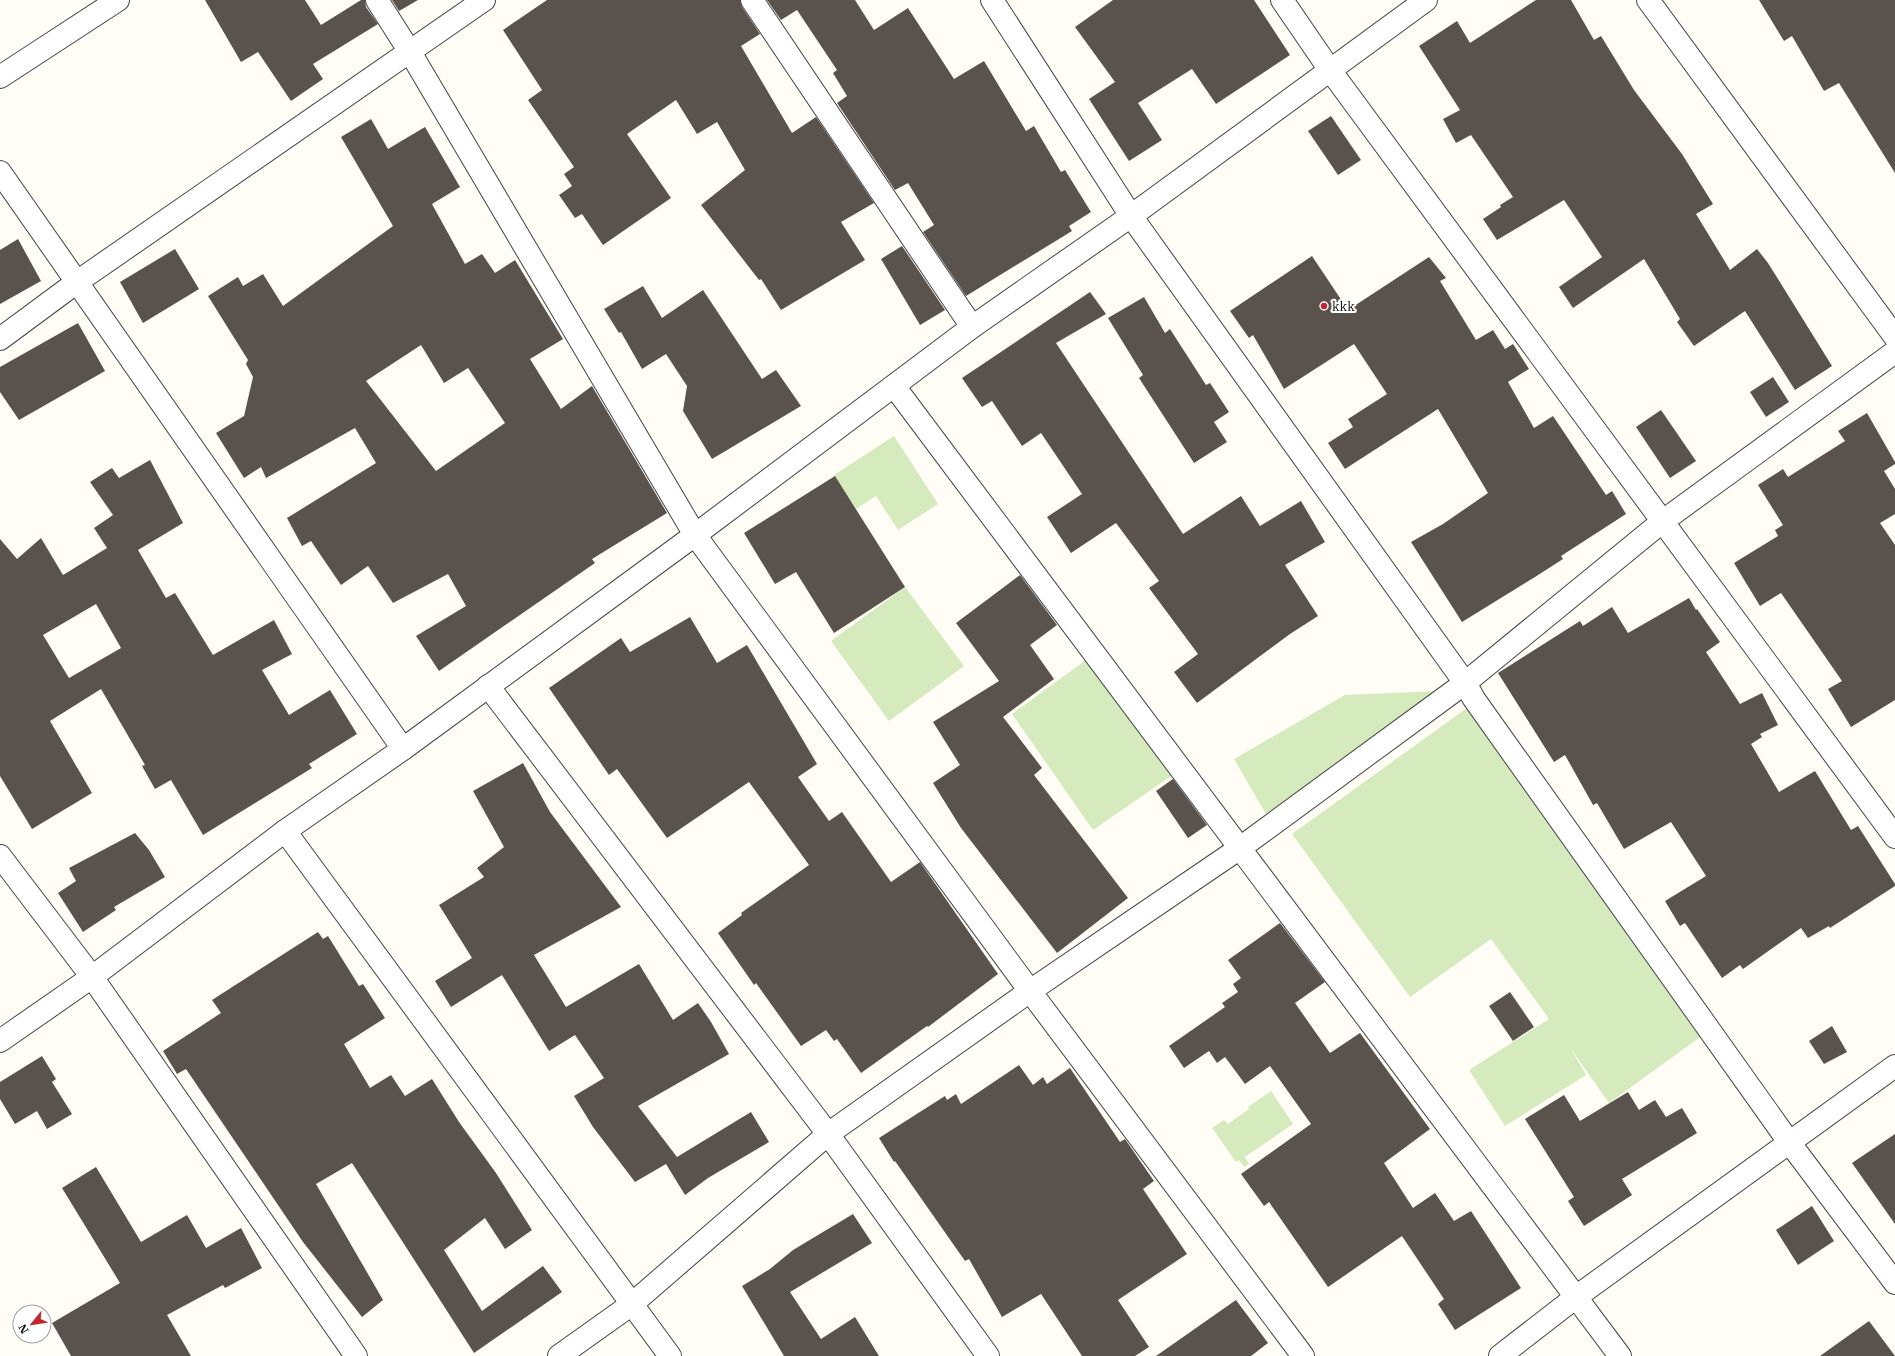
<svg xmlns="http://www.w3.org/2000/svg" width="1895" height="1356" font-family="'IBM Plex Serif',serif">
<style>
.green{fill:#d5ebbd}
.building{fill:#5a524d;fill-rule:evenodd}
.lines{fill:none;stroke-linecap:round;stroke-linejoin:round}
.minor-casing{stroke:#444;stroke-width:24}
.minor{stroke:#fff;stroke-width:22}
.poi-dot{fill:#c4262e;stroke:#fff;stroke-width:1.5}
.labels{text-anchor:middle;stroke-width:4;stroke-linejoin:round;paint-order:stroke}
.poi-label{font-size:13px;fill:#111;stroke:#fff;text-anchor:start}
</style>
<rect width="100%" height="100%" fill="#fffdf5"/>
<g class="green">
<polygon points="894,436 938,504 898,530 876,496 856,509 834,475"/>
<polygon points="905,587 964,666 889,721 831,641"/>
<polygon points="1086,660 1174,774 1093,830 1012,714"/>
<polygon points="1438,691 1266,814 1234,759 1345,695"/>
<polygon points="1467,708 1703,1035 1609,1103 1571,1049 1586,1075 1505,1126 1469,1070 1549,1019 1491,939 1410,997 1292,834"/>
<polygon points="1271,1091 1293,1124 1245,1157 1249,1164 1244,1167 1239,1160 1236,1162 1212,1128 1224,1120 1228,1124 1249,1109 1248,1107"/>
</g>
<g class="building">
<polygon points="205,0 305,0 321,25 361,0 365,0 366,7 378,24 313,64 323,79 291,101 258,52 241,62"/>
<polygon points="392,0 418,0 399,11"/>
<polygon points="547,0 740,0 742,7 760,34 741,46 792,133 816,117 874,203 841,222 865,260 781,310 761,279 759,280 701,205 745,170 717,122 697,134 676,100 627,134 671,198 603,245 582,214 575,218 559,195 572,186 564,174 574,167 528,100 542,90 503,30"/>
<polygon points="767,0 855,0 874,30 908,8 954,79 984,61 1026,131 1034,126 1061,172 1065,170 1091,212 1069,226 1072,231 966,296 923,232 934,225 908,183 895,190 837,103 847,96 833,73 837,70 797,10 781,20"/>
<polygon points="1113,0 1254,0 1290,55 1216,104 1192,69 1138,103 1162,140 1129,161 1089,99 1115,82 1075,27"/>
<polygon points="1536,0 1571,0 1594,40 1601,36 1634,90 1682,154 1713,204 1696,214 1730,270 1757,249 1768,263 1832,366 1795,390 1745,311 1694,346 1677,322 1680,319 1644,259 1573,308 1559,287 1602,257 1564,200 1497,240 1483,219 1501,207 1500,205 1513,197 1471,135 1456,143 1443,119 1460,110 1419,46 1457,21 1470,43"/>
<polygon points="1759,0 1895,0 1895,173 1839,83 1824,91 1792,36 1784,41"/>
<polygon points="1331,116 1361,160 1338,175 1308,131"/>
<path d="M371 119 388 149 425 127 460 187 432 204 465 264 482 254 495 273 515 260 563 339 530 359 561 409 592 386 667 513 592 559 595 563 439 671 416 636 466 606 448 574 393 603 368 566 341 585 311 541 302 546 287 518 376 463 355 428 266 478 261 467 244 478 216 433 244 416 253 377 246 364 248 360 208 296 238 277 243 286 263 274 283 306 393 226 341 137ZM421 345 444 383 468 368 505 423 436 471 366 381Z"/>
<polygon points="18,239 41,281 0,304 0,250"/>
<polygon points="902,246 945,310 920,325 881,259"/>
<polygon points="175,249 199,289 143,323 120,282"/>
<polygon points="1312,256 1348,310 1429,257 1446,278 1440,281 1476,340 1493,330 1505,349 1513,344 1529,369 1508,382 1534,428 1553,416 1606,495 1612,491 1626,514 1561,556 1563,559 1535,577 1462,622 1411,542 1443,524 1488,493 1438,409 1345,469 1328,443 1353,427 1348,419 1387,394 1354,344 1284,389 1253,335 1249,338 1230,311"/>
<polygon points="643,286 662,318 703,290 762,379 776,370 801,406 712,459 683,411 687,386 666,354 642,369 621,332 619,333 604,309"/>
<polygon points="1090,292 1106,314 1056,343 1183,534 1241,496 1260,526 1301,501 1325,542 1285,565 1318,616 1290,634 1197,703 1174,672 1198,654 1149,588 1159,581 1116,523 1071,553 1047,517 1082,494 1041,433 1022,446 992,401 982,407 962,378"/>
<polygon points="1144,297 1165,333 1170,329 1206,385 1210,383 1229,412 1214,422 1227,442 1194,463 1139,378 1143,375 1108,318"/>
<polygon points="78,323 105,371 19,420 0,392 0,367"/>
<polygon points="1773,377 1789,402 1766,417 1750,392"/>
<polygon points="1661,410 1696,461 1670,478 1636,427"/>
<polygon points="1867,413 1895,462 1895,464 1884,471 1895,489 1895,514 1880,523 1895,545 1895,700 1851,727 1828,689 1842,681 1781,593 1760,606 1734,563 1778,536 1775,530 1783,525 1758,485 1783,469 1788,477 1845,441 1838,431"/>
<path d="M150 460 183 523 138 550 166 598 175 593 213 655 274 620 292 654 262 670 289 715 330 690 357 734 309 764 312 768 203 835 171 780 155 789 142 766 145 765 101 689 50 721 92 793 32 829 0 776V539L17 559 41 538 63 575 107 548 94 528 113 515 90 482 112 468 119 478ZM96 604 121 648 69 678 43 635Z"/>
<polygon points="835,476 905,587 834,633 796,572 775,584 744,533"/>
<polygon points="1020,575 1057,625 1030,645 1054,679 1003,717 1042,768 1034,775 1128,898 1057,953 961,828 933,783 960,765 933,722 999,681 956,623"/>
<polygon points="1689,598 1696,610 1697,609 1720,642 1706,652 1740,704 1762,693 1778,725 1760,734 1762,737 1751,744 1779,792 1815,771 1851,830 1858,826 1895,884 1895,886 1830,928 1829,926 1808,938 1801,928 1743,969 1740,965 1722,978 1685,923 1680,926 1665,901 1706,876 1671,822 1624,849 1597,803 1593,805 1565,755 1554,762 1498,673 1580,621 1583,626 1612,607 1628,633"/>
<polygon points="690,617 717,663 747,645 817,764 798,777 829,821 842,812 891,882 920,862 998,974 928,1027 927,1026 861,1073 837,1039 834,1041 826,1030 801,1046 756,983 754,985 718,933 742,915 741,913 809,865 749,782 667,838 617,769 609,775 549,688 621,638 630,652"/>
<polygon points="523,763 550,812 621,907 534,955 566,1007 639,964 673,1020 698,1003 711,1022 729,1054 638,1106 677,1157 751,1112 769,1142 708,1178 685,1195 666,1164 635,1182 593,1127 574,1096 604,1078 575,1035 549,1051 502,975 451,1007 435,981 472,958 439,905 484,877 477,868 504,847 473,791"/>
<polygon points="1173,779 1207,825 1188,838 1156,791"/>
<polygon points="135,833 149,850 165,877 114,907 116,910 83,932 58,893 76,881 69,868"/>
<polygon points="1280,923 1325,982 1295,1003 1330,1053 1360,1033 1430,1129 1384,1163 1413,1208 1435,1193 1454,1221 1471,1211 1521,1288 1455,1330 1438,1304 1444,1299 1402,1236 1328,1287 1269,1202 1264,1206 1241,1174 1311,1124 1270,1066 1245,1084 1225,1057 1217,1063 1209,1051 1184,1068 1169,1046 1225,1007 1222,1003 1238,992 1233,984 1241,978 1228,960"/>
<polygon points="318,932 323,939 328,936 359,986 363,984 385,1018 344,1044 370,1088 391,1075 405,1096 432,1079 459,1122 496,1173 532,1230 505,1249 485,1218 444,1250 482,1311 543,1266 562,1292 474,1353 352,1163 316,1184 383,1300 362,1317 303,1242 186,1069 177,1074 163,1051 221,1013 212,1000"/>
<polygon points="1510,992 1534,1027 1513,1041 1489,1006"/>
<polygon points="1832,1026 1847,1052 1824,1064 1809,1041"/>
<polygon points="42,1056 56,1079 52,1082 72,1114 47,1129 37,1111 15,1124 0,1099 0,1082"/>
<polygon points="1019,1065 1033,1085 1043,1077 1047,1084 1070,1068 1120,1142 1125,1139 1154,1181 1143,1189 1187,1254 1118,1300 1149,1347 1135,1356 1082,1356 1041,1294 1002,1317 969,1259 965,1261 895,1161 894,1162 879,1138 945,1096 947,1100 956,1094 961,1104"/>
<polygon points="1628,1092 1639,1110 1655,1100 1666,1117 1682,1108 1697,1133 1622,1179 1632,1195 1584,1226 1568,1201 1574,1197 1525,1119 1564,1095 1580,1121"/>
<polygon points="1895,1134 1895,1224 1852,1163"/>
<polygon points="96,1167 141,1242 187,1215 206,1248 241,1228 262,1268 225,1288 223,1285 167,1315 191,1356 71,1356 52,1323 120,1283 62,1188"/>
<polygon points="1812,1206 1834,1241 1798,1265 1776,1230"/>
<polygon points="853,1214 872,1243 790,1292 821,1339 855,1317 879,1356 784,1356 742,1286 770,1269 793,1250"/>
<polygon points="1236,1300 1268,1343 1251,1356 1156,1356"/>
<polygon points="1869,1321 1895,1356 1820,1356"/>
</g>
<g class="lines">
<g class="minor-casing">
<g id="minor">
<polyline points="377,0 410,52 695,535 1030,991 1303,1356"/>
<polyline points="752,0 972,327"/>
<polyline points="992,0 1131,216 1465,683 1474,699 1789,1142 1895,1283"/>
<polyline points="1282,0 1330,70 1895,837"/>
<polyline points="1648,0 1895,337"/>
<polyline points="0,77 118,0"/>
<polyline points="0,172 403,749"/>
<polyline points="0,339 77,282 484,0"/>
<polyline points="894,386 1620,1356"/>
<polyline points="488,686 828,1134 988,1356"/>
<polyline points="285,831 670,1356"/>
<polyline points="0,856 92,977 356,1356"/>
<polyline points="0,1041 92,977 285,831 403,749 695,535 972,327 1131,216 1426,0"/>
<polyline points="559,1356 632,1304 828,1134 1030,991 1240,848 1465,683 1663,521 1895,352"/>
<polyline points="1500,1356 1576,1297 1895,1066"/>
</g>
</g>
<use href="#minor" class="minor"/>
</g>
<circle class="poi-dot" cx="1324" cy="306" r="4"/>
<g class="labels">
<g class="poi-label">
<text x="1332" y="311">kkk</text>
</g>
</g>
<g transform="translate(32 1324) rotate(240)"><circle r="19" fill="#ffffff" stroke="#a0a0a0"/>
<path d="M0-3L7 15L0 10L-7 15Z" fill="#c4262e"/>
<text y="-6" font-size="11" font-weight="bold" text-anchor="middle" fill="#111111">N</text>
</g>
</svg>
